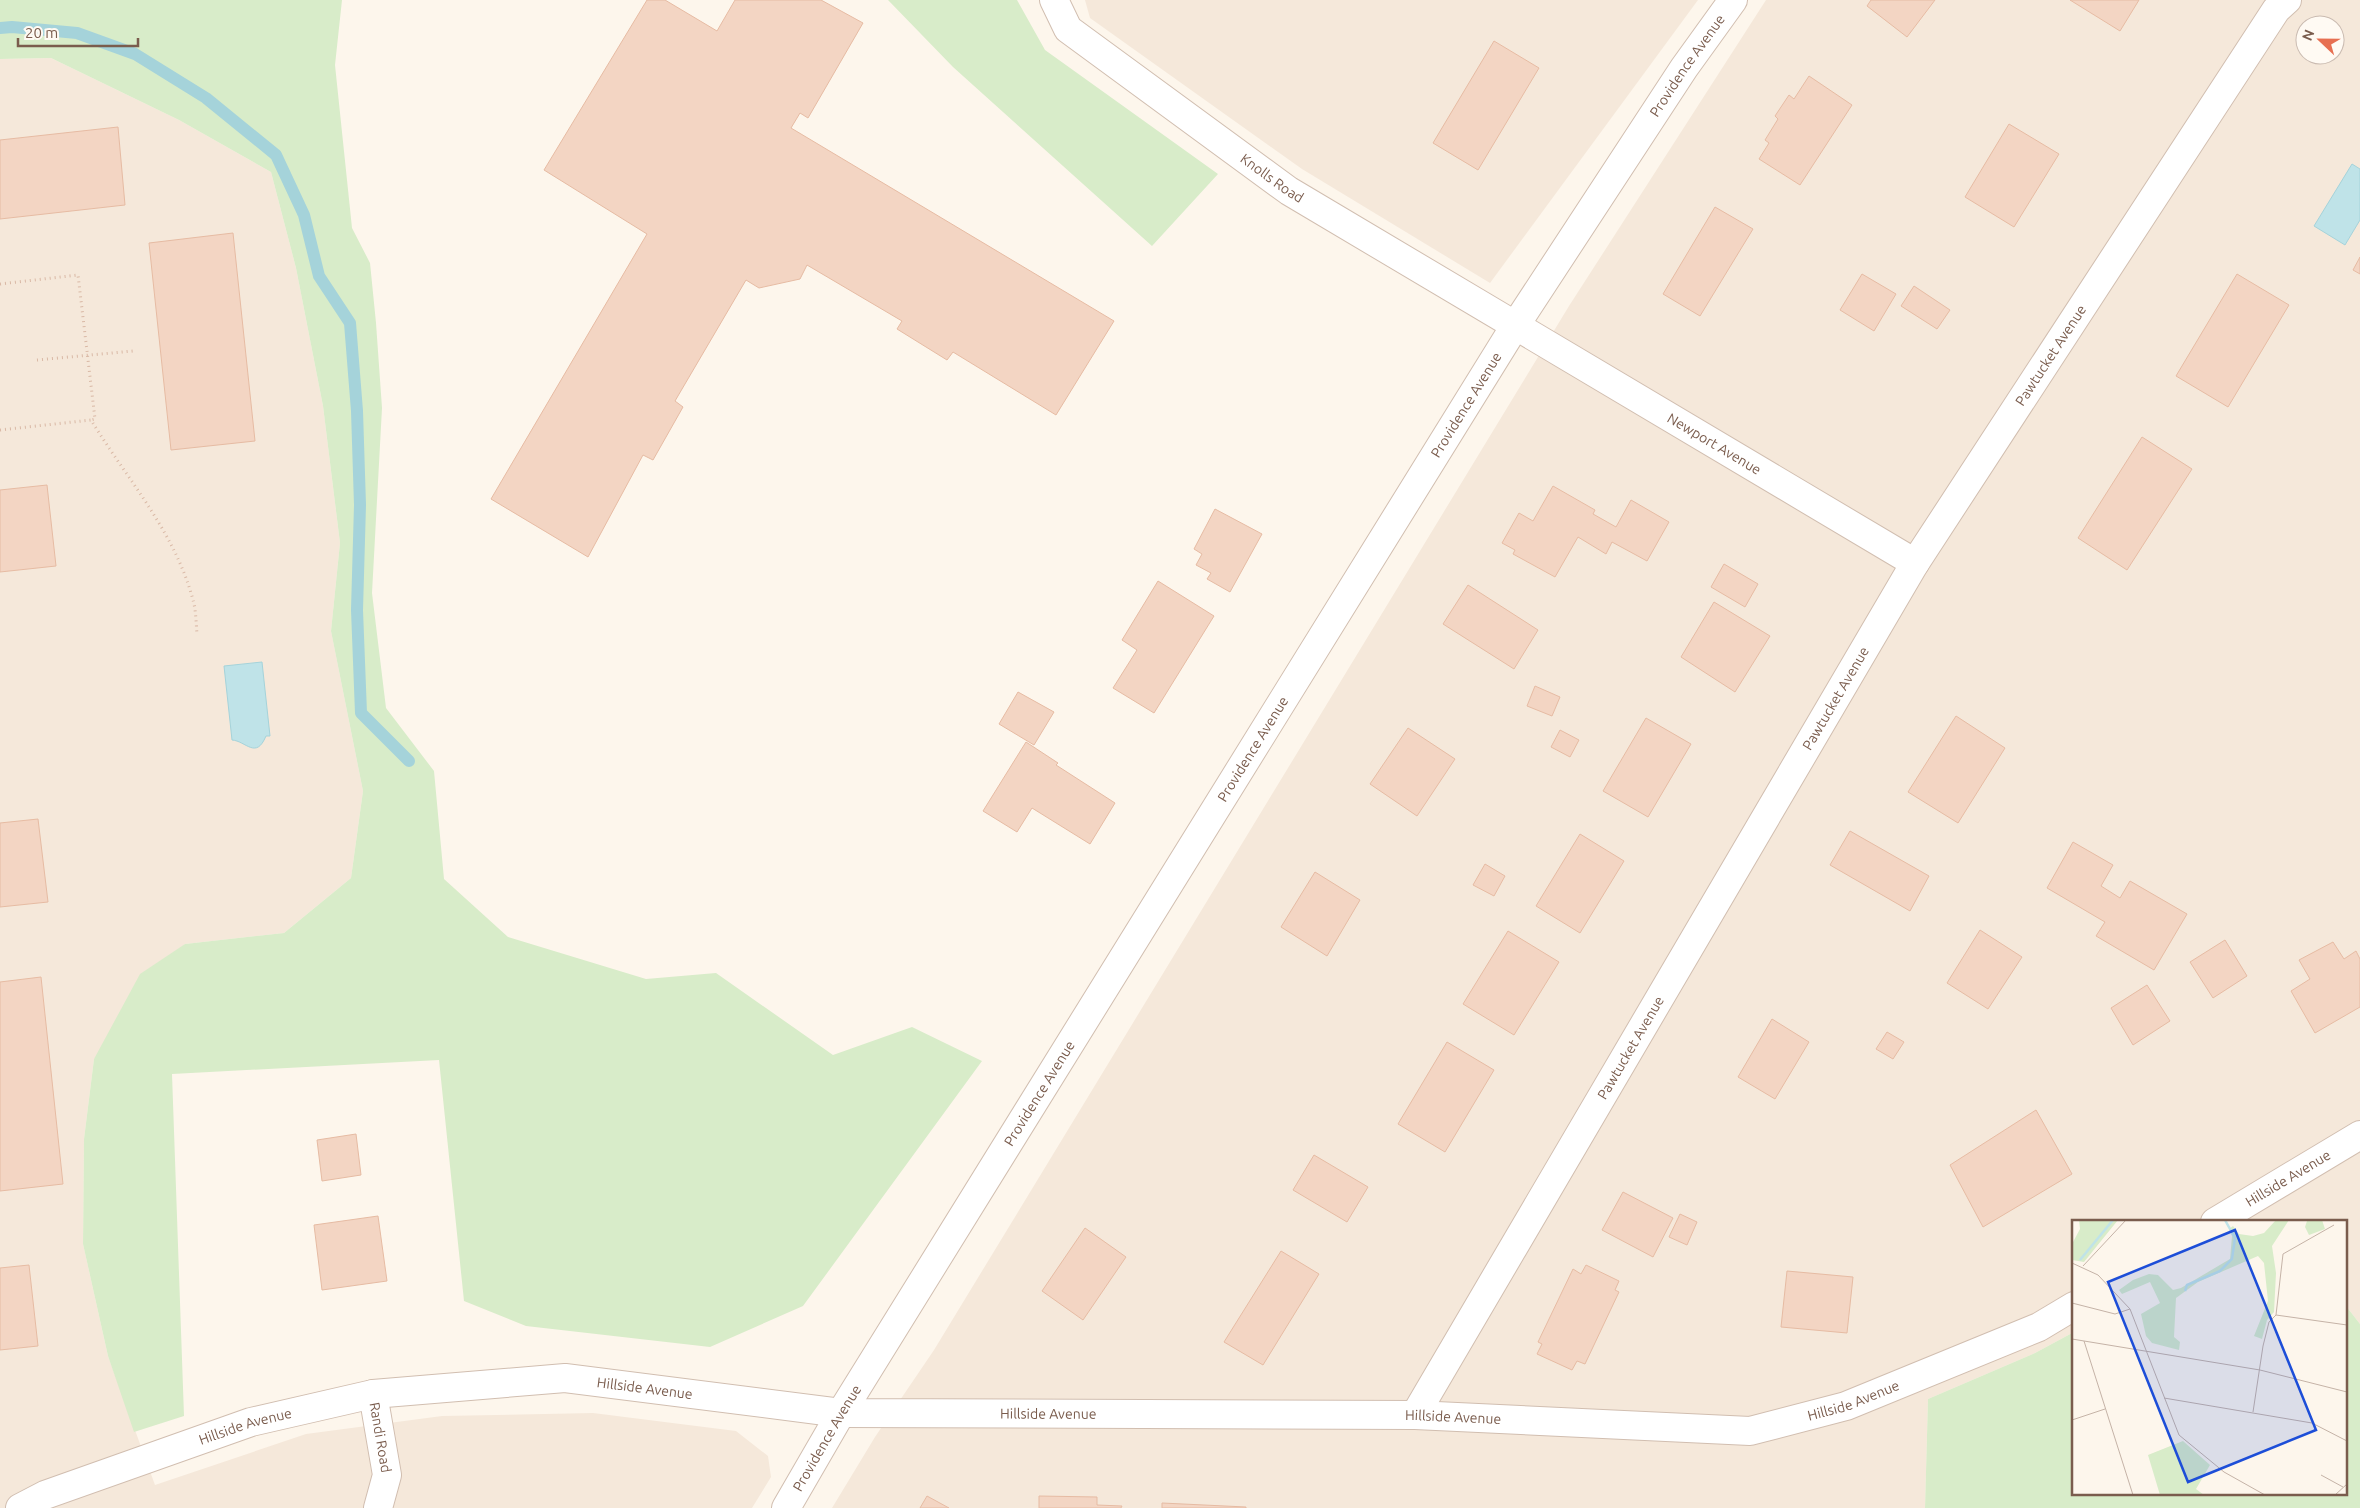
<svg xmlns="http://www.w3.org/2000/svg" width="2360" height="1508" font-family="Ubuntu,sans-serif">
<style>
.residential{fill:#f5e8da;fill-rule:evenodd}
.green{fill:#d8ecc9}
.water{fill:#bfe3e8;stroke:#a5d3da}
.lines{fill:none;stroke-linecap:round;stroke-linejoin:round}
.stream{stroke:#a5d3da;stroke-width:12}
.building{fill:#f3d5c3;stroke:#e6bba3}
.minor-casing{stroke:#d1beb0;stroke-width:30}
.path{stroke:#d9b8a5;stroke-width:3;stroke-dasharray:1 4;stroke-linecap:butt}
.minor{stroke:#fff;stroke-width:28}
.labels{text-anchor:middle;stroke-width:4;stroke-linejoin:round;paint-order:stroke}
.street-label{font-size:14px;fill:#7a5c4d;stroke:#fffaf3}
.inset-river{fill:none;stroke:#bfe3e8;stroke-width:2.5}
.inset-road{fill:none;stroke:#c5b3a7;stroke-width:1}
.view{fill:#1d4ed8;fill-opacity:0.15;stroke:#1d4ed8;stroke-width:2.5}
.inset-edge{fill:none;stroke:#7a5c4d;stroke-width:2.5}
</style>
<rect width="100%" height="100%" fill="#fdf6ec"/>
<g class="residential">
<polygon points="1085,0 1698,0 1490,283 1302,169 1090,18"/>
<path d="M1766 0H2360V1324L2346 1306V1222H2281L2279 1220 2275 1222H2074V1332L2035 1353 1928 1399 1925 1508H832L875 1437 934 1350 1569 306ZM2305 25H2335V55H2305Z"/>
<polygon points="51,58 179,120 271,172 296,268 323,406 340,543 331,631 363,791 351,878 284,933 185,944 94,1059 84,1139 83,1244 108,1356 155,1485 306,1434 442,1416 593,1413 736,1431 768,1456 771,1477 752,1508 0,1508 0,59"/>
</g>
<g class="green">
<polygon points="0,0 342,0 335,65 352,228 370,263 376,323 382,408 372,593 386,708 434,771 444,879 508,937 646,979 716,973 833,1055 912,1027 982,1061 803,1306 710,1347 526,1326 464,1301 439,1060 172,1074 184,1416 134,1432 108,1356 83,1244 84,1139 94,1059 140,974 185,944 284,933 351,878 363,791 331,631 340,543 323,406 296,268 271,172 179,120 51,58 0,59"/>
<polygon points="888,0 1017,0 1045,50 1218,174 1152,246 953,67"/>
<polygon points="2346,1306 2360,1324 2360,1508 1925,1508 1928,1399 2035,1353 2074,1332 2074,1494 2346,1494"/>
</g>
<g class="water">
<polygon points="2352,164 2360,169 2360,220 2345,245 2314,226"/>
<path d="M262 662 270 736H266C256 760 246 741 232 740L224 666Z"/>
</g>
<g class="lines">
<polyline class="stream" points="0,28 12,27 77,33 135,54 206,98 276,155 304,215 319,276 350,323 357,411 360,505 357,610 361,713 409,761"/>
</g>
<g class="building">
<polygon points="647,0 665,0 717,31 735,0 821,0 863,23 808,118 800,113 791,128 1114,321 1056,415 953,352 947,360 897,329 902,321 807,265 800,279 759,288 746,280 675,401 683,407 653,460 643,455 588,557 491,499 647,234 544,170"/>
<polygon points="1871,0 1935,0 1907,37 1867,6"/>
<polygon points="2070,0 2139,0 2120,31"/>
<polygon points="1494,41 1539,68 1478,170 1433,143"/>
<polygon points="1809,76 1852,105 1800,185 1759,159 1769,143 1765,140 1778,119 1775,116 1789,95 1794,99"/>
<polygon points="2009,124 2059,154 2014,227 1965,197"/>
<polygon points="118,127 125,205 0,219 0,140"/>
<polygon points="1715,207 1753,229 1700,316 1663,294"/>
<polygon points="233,233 255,441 171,450 149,243"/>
<polygon points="2360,257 2360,274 2353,270"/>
<polygon points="1862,274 1896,294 1874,331 1840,310"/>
<polygon points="2237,274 2289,305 2228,407 2176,376"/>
<polygon points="1914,286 1950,310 1937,329 1901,306"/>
<polygon points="2142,437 2192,469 2127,570 2078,538"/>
<polygon points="47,485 56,566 0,572 0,490"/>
<polygon points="1553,486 1595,510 1593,514 1616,527 1631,500 1669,522 1647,561 1612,542 1606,554 1578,537 1555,577 1513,554 1515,550 1502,543 1519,513 1533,521"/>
<polygon points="1215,509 1262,534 1230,592 1207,579 1211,573 1196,565 1202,554 1194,549"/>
<polygon points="1724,564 1758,584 1745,607 1711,587"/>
<polygon points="1158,581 1214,616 1154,713 1113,688 1137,650 1122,640"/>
<polygon points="1468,585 1538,630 1514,669 1443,624"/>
<polygon points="1714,602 1770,636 1735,692 1681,657"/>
<polygon points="1535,686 1560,697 1552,716 1527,706"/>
<polygon points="1018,692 1054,712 1034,745 999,724"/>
<polygon points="1956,716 2005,748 1958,823 1908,792"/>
<polygon points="1646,718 1691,744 1648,817 1603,791"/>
<polygon points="1408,728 1455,759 1417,816 1370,784"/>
<polygon points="1560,730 1579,740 1570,757 1551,747"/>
<polygon points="1026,742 1058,763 1056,765 1115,803 1090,844 1032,808 1017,832 983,811"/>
<polygon points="38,819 48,902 0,907 0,823"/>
<polygon points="1850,831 1929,876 1910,911 1830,865"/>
<polygon points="1580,834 1624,861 1580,933 1536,906"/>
<polygon points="2073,842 2113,865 2101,886 2120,898 2130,881 2187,914 2154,970 2096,936 2105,922 2047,888"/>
<polygon points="1485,864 1505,876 1494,896 1473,885"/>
<polygon points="1315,872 1360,900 1327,956 1281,927"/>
<polygon points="1980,930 2022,957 1988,1009 1947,983"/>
<polygon points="1508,931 1559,962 1514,1035 1463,1004"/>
<polygon points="2225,940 2247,976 2213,998 2190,962"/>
<polygon points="2333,942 2344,959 2356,951 2360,959 2360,1007 2315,1033 2291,991 2310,979 2299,960"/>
<polygon points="41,977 63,1184 0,1191 0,982"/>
<polygon points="2147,985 2170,1021 2133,1045 2111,1008"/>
<polygon points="1772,1019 1809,1042 1775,1099 1738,1077"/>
<polygon points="1887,1032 1904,1042 1893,1059 1876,1049"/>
<polygon points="1447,1042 1494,1070 1445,1152 1398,1124"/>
<polygon points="2036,1110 2072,1174 1983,1227 1950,1165"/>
<polygon points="356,1134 361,1175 322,1181 317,1140"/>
<polygon points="1314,1155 1368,1187 1347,1222 1293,1190"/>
<polygon points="1623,1192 1673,1218 1653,1257 1602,1230"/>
<polygon points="1680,1214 1697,1222 1687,1245 1669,1237"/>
<polygon points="378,1216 387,1281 322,1290 314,1225"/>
<polygon points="1085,1228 1126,1257 1083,1320 1042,1291"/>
<polygon points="1281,1251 1319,1274 1263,1365 1224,1342"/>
<polygon points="29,1265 38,1346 0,1350 0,1268"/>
<polygon points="1586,1265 1619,1281 1615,1290 1619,1292 1585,1364 1577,1361 1572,1370 1537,1354 1542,1344 1538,1342 1573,1269 1581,1274"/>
<polygon points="1787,1271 1853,1277 1847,1333 1781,1327"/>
<polygon points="927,1496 949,1508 920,1508"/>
<polygon points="1039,1496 1097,1497 1097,1505 1122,1506 1121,1508 1039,1508"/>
<polygon points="1162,1503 1246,1507 1246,1508 1162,1508"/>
</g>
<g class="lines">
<g class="minor-casing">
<g id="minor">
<path id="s1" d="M1054 0 1068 29 1289 191 1915 563"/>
<path id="s2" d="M2215 1222 2360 1135"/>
<path id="s3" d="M373 1394 387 1475 378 1508"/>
<path id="s4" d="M1415 1415 1915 563 2276 10 2287 0"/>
<path id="s5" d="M20 1508 45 1495 251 1422 373 1394 565 1378 841 1413 1415 1415 1750 1431 1846 1406 2039 1327 2074 1306"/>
<path id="s6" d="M786 1508 841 1413 1515 326 1684 68 1733 0"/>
</g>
</g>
<g class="path">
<polyline points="0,284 78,275 95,419 91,420"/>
<polyline points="37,360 133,351"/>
<path d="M0 430 91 420C127 479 175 532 193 600 196 610 196 623 197 634"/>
</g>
<use href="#minor" class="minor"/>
</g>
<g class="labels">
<g class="street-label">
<text dy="5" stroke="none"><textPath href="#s6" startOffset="1701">Providence Avenue</textPath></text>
<text dy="5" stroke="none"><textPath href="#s1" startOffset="285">Knolls Road</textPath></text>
<text dy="5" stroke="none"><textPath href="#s4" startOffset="1236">Pawtucket Avenue</textPath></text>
<text dy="5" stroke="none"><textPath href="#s6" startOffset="1296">Providence Avenue</textPath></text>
<text dy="5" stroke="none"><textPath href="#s1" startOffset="801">Newport Avenue</textPath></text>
<text dy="5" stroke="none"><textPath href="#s4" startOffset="831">Pawtucket Avenue</textPath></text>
<text dy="5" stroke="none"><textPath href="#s6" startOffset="891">Providence Avenue</textPath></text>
<text dy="5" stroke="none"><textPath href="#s4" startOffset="426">Pawtucket Avenue</textPath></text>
<text dy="5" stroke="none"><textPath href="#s6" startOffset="486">Providence Avenue</textPath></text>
<text dy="5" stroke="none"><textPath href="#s2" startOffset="85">Hillside Avenue</textPath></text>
<text dy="5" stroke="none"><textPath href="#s5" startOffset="645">Hillside Avenue</textPath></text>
<text dy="5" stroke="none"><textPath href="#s5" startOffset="1860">Hillside Avenue</textPath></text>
<text dy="5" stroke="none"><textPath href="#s5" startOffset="1050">Hillside Avenue</textPath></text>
<text dy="5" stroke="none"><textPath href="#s5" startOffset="1455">Hillside Avenue</textPath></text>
<text dy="5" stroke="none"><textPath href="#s5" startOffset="240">Hillside Avenue</textPath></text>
<text dy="5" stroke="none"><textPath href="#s3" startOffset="44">Randi Road</textPath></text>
<text dy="5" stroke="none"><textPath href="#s6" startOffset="81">Providence Avenue</textPath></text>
</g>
</g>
<g transform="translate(2072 1220)">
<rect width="275" height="275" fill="#fdf6ec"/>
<path d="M7 0H46L12 42 0 40V24L8 9ZM204 0H217L200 26 204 53 202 92 195 100 190 119 182 116 196 81 192 43 186 36 126 62 104 78 102 117 108 122 107 130 80 123 74 116 69 94 88 83 78 62 50 74 47 70 61 60 77 54 86 55 101 70 109 68 158 39 160 16 157 9 161 6 167 14 181 16 192 13ZM250 0 253 9 237 15 233 7 235 1ZM111 221 138 245 124 269 132 275H88L76 235Z" fill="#d8ecc9"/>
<path class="inset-river" d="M8 40 41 0M113 71 115 65 148 51 160 39 163 18 153 0"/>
<path class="inset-road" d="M0 43 26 55 58 89 107 215 152 252 193 275M11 46 54 0M0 83 43 94 58 89M204 95 211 34 262 5M204 95 275 105M0 119 188 150 275 172M12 121 61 275M92 178 240 203 275 221M181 192 191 126 197 102 204 95M0 200 33 189M249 255 271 267M263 275 275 264"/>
<path class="view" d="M163 10 244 210 116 262 36 62Z"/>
<rect width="275" height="275" class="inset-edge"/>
</g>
<g transform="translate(2320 40) rotate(292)"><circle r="24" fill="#fffaf3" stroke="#cabbb1"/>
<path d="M0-4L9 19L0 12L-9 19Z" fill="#e76f51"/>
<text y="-8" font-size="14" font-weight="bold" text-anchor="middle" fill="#7a5c4d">N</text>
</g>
<path d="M18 38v8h120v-8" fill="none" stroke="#7a5c4d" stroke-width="2.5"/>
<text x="25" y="38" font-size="15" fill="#7a5c4d" stroke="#fffaf3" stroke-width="4" paint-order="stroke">20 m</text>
</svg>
